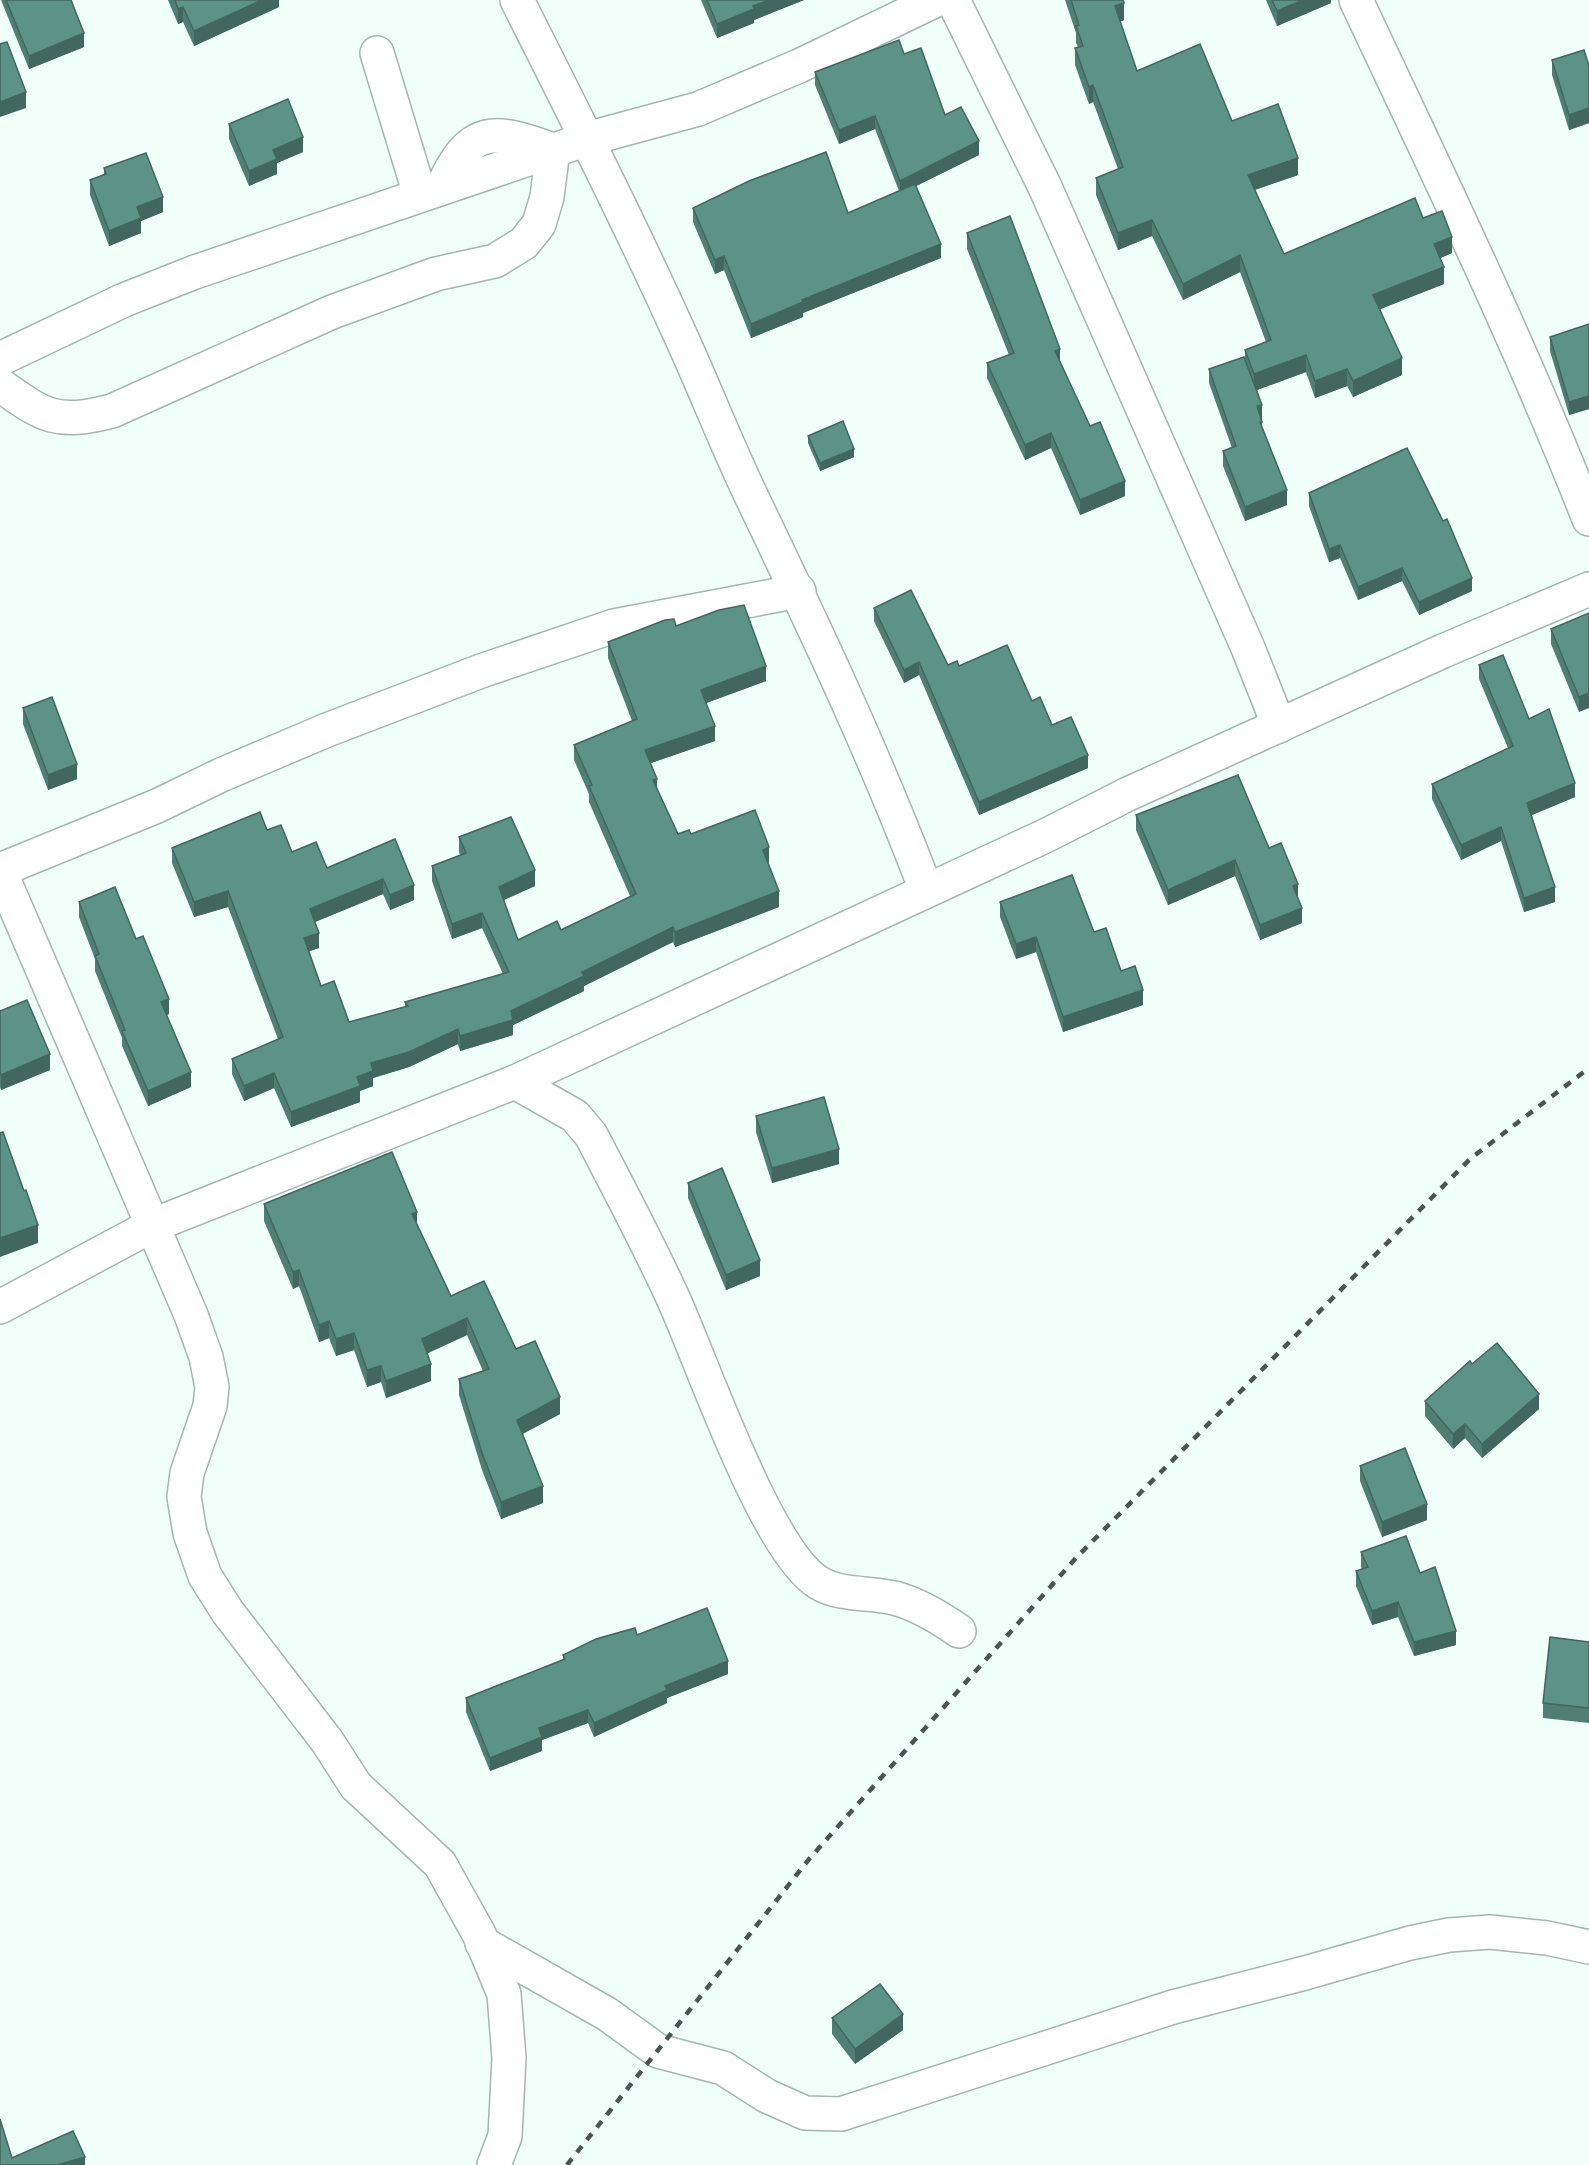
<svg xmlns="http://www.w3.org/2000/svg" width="1589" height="2165" font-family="'Fira Sans Condensed',sans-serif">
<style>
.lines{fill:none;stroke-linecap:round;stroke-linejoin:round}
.minor-casing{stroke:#a4b6b1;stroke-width:36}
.minor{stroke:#fff;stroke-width:33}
.rail{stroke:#4b5451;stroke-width:4.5;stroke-dasharray:8 8;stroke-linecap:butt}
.wall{fill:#507e73}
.shaded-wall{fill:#41675e}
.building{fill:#5d9386;stroke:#41675e;stroke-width:1.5}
</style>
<rect width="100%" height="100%" fill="#f0fffa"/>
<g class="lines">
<g class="minor-casing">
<g id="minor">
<path d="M517 0C574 113 631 226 683 341 708 396 730 453 757 508 817 633 877 760 926 890"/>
<polyline points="953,0 1045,187 1248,648 1279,726"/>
<path d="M1356 0C1437 172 1520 343 1589 519"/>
<polyline points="377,53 420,195"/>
<polyline points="0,359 124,300 195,272 587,139 698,109 799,66 936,0"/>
<path d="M0 385C45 417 57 425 112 411L332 312 436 274 495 261 524 243 539 224 547 197 553 150C493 128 470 125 442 188"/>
<polyline points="0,870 157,806 221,775 327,730 481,671 614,626 799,591"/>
<polyline points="0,871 191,1315 206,1357 212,1387 210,1406 187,1473 184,1497 190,1533 205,1576 227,1611 327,1741 356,1786 440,1864 479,1934 504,1994 509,2058 505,2136 494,2165"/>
<path d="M515 1082 575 1116 591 1135C619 1189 648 1243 673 1298 702 1361 766 1551 819 1583 841 1596 870 1592 894 1598 918 1604 939 1617 959 1631"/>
<polyline points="0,1307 151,1226 515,1082 1045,836 1128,794 1443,651 1589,589"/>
<polyline points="482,1943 607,2014 658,2051 723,2068 767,2096 805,2113 841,2114 1173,2007 1305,1973 1410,1943 1449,1935 1490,1932 1547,1938 1589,1947"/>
</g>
</g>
<use href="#minor" class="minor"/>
<polyline class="rail" points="567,2165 810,1858 1076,1558 1470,1159 1589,1068"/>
</g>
<g class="wall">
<polygon points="1,0 71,0 84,47 29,69"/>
<polygon points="168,0 279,0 279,7 194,46 183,22 178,24"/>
<polygon points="701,0 804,0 754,20 754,23 717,38"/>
<polygon points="1065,0 1123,0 1124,20 1120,22 1137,71 1232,121 1298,175 1255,190 1284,254 1423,218 1452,253 1440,258 1444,284 1380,309 1402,375 1353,397 1347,386 1315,398 1306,372 1257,390 1262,419 1262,428 1287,505 1245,521 1223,466 1223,451 1232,448 1209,383 1209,369 1245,359 1245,350 1266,342 1240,272 1183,300 1152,236 1118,250 1096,195 1096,178 1118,169 1093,102 1089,104 1075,65 1075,48 1078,47 1076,43 1076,33"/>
<polygon points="1266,0 1331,0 1331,3 1277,26"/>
<polygon points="904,54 945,115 979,155 916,186 941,258 803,313 803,317 751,338 724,270 715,274 693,222 693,208 848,213 899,191 875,129 839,144 815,85 815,72"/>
<polygon points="1552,60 1589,66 1589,123 1569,130 1552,75"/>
<polygon points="229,124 303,152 277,163 277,174 249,186 229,139"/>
<polygon points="104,168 163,212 141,221 141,233 109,246 90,195 90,180 104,174"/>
<polygon points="967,233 1060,363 1090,426 1125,496 1080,515 1051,448 1025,460 987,378 987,363 1009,355 967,249"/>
<polygon points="1589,324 1589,409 1569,415 1550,351 1550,337"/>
<polygon points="808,436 854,457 820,471 808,443"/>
<polygon points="1309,493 1472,591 1419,615 1402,581 1358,600 1340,558 1329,562 1309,506"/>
<polygon points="874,608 948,665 959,666 1032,701 1088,768 979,815 919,675 904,683 874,621"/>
<polygon points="1589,614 1579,712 1551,644 1551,629"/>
<polygon points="676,626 766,681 706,703 715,741 651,763 657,789 678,834 691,834 769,862 768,863 779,907 675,947 673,942 584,986 584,991 513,1025 513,1035 460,1051 458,1044 409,1067 373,1078 373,1086 360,1091 360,1102 291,1127 274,1088 244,1101 232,1074 232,1059 278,1039 228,907 194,917 172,863 172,848 267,830 292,852 327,868 395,839 414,900 390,910 383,894 315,922 319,948 309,951 321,986 349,1022 405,1007 405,1002 503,974 482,928 452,939 432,881 432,866 460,855 459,852 459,837 535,886 504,900 518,940 561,930 630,896 589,802 589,794 574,760 574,745 632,721 608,658 608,642"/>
<polygon points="1479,665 1529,719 1575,797 1532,815 1555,902 1524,912 1501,841 1461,860 1432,799 1432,784 1508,748 1479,679"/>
<polygon points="23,708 77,779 48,790 23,724"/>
<polygon points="1136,815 1269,848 1298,899 1302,923 1260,940 1235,876 1168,905 1136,830"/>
<polygon points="79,902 136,939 169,1014 167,1015 191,1087 148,1106 122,1046 122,1038 95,971 95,959 79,917"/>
<polygon points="1000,902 1094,932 1143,1005 1063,1032 1036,952 1016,959 1000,917"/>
<polygon points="0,1011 50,1070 1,1090 0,1087"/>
<polygon points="756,1116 839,1164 772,1183 756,1132"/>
<polygon points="688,1183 760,1276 726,1290 688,1198"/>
<polygon points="264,1204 417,1224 451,1296 516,1349 560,1414 522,1434 543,1503 501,1519 482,1470 459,1395 459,1379 483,1371 467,1335 427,1353 431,1381 386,1398 381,1382 367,1387 354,1350 336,1356 329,1338 319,1342 299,1286 293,1289 264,1221"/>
<polygon points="1472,1364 1539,1409 1482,1458 1465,1438 1453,1449 1425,1416 1425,1401"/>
<polygon points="1360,1466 1427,1520 1382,1537 1360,1481"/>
<polygon points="1361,1552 1420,1573 1456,1645 1414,1656 1398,1617 1372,1625 1356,1586 1356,1571 1362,1569 1361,1567"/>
<polygon points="637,1635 728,1674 667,1698 667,1703 594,1737 588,1723 542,1740 542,1751 490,1771 466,1712 466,1698 563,1660 563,1655"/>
<polygon points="1589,1642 1589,1723 1543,1718 1543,1703"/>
<polygon points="832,2018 903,2030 855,2064 832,2034"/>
</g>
<g class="shaded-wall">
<polygon points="262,0 279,0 279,7 194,46 194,31"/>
<polygon points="769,0 804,0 754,20 754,23 717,38 717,24 753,6"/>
<polygon points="1303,0 1331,0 1331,3 1277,26 1277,11"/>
<polygon points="1124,3 1124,20 1115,23 1115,6"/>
<polygon points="183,7 183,22 178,24 178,9"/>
<polygon points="84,33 84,47 29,69 29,56"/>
<polygon points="1093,85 1093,102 1089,104 1089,87"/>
<polygon points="26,92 26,108 0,117 0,102"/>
<polygon points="1589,108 1589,123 1569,130 1569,115"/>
<polygon points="875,116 875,129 839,144 839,130"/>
<polygon points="303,137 303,152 277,163 277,174 249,186 249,171 273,150"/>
<polygon points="979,141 979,155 900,194 900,181"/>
<polygon points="1298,158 1298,175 1248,192 1248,175"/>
<polygon points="163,197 163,212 141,221 141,233 109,246 109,231 137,207"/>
<polygon points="1152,220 1152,236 1118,250 1118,233"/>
<polygon points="1452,237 1452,253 1434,261 1434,244"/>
<polygon points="941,244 941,258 803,313 803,317 751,338 751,324 802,300"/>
<polygon points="1240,255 1240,272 1183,300 1183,284"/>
<polygon points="724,256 724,270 715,274 715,260"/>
<polygon points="1444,267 1444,284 1373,312 1373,295"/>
<polygon points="1060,349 1060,364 1055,351"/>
<polygon points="1306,355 1306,372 1254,391 1254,374"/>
<polygon points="1402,358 1402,375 1353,397 1353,381"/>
<polygon points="1347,369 1347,386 1315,398 1315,381"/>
<polygon points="1589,396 1589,409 1569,415 1569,402"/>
<polygon points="1262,405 1262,419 1257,421 1257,406"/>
<polygon points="1051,433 1051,448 1025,460 1025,445"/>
<polygon points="854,449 854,457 820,471 820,463"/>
<polygon points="1125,481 1125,496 1080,515 1080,500"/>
<polygon points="1287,490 1287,505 1245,521 1245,507"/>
<polygon points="1340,545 1340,558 1329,562 1329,549"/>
<polygon points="1402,568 1402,581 1358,600 1358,587"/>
<polygon points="1472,578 1472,591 1419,615 1419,602"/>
<polygon points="919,662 919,675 904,683 904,670"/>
<polygon points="766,666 766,681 701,705 701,690"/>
<polygon points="1589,693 1589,708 1579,712 1579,697"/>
<polygon points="715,726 715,741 645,765 645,750"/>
<polygon points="1088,755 1088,768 979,815 979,802"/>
<polygon points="77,764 77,779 48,790 48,775"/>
<polygon points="657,779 657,794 653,780"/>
<polygon points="1575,783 1575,797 1527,817 1527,803"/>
<polygon points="1501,827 1501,841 1461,860 1461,845"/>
<polygon points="769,847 769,862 763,865 763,850"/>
<polygon points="1235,860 1235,876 1168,905 1168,890"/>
<polygon points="535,870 535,886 499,902 499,887"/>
<polygon points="383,879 383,894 310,924 310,909"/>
<polygon points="1298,884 1298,899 1293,886"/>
<polygon points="414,885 414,900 390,910 390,895"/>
<polygon points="1555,887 1555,902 1524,912 1524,898"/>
<polygon points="228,891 228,907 194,917 194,902"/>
<polygon points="779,891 779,907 675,947 675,932"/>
<polygon points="1302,908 1302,923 1260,940 1260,925"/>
<polygon points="482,913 482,928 452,939 452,924"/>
<polygon points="673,927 673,942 584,986 584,991 513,1025 513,1035 460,1051 460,1036 511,1011 582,972"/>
<polygon points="319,933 319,948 304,953 304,938"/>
<polygon points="1036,937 1036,952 1016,959 1016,944"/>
<polygon points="1143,990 1143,1005 1063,1032 1063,1017"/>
<polygon points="169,999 169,1014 161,1017 161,1002"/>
<polygon points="458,1029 458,1044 409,1067 373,1078 373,1086 360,1091 360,1102 291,1127 291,1112 357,1077 371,1063"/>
<polygon points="50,1054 50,1070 1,1090 1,1075"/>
<polygon points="191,1072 191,1087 148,1106 148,1091"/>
<polygon points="274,1073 274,1088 244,1101 244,1086"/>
<polygon points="839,1149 839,1164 772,1183 772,1168"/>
<polygon points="417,1212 417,1228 412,1214"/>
<polygon points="38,1225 38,1243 0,1257 0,1238"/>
<polygon points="760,1260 760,1276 726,1290 726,1275"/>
<polygon points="299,1270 299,1286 293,1289 293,1272"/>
<polygon points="467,1318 467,1335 422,1356 422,1339"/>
<polygon points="329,1321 329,1338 319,1342 319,1325"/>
<polygon points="354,1333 354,1350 336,1356 336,1339"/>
<polygon points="431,1364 431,1381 386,1398 386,1381"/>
<polygon points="381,1366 381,1382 367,1387 367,1370"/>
<polygon points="1539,1394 1539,1409 1482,1458 1482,1444"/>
<polygon points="560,1397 560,1414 517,1437 517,1420"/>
<polygon points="1465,1424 1465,1438 1453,1449 1453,1434"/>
<polygon points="543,1486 543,1503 501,1519 501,1502"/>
<polygon points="1427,1504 1427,1520 1382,1537 1382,1522"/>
<polygon points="1398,1602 1398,1617 1372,1625 1372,1611"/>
<polygon points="1456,1631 1456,1645 1414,1656 1414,1642"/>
<polygon points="728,1661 728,1674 667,1698 667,1703 594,1737 594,1723 665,1686"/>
<polygon points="588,1710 588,1723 542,1740 542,1751 490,1771 490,1758 539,1728"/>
<polygon points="903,2014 903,2030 855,2064 855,2049"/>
<polygon points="85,2157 85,2165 57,2165"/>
</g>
<g class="building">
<polygon points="6,0 71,0 84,33 29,56"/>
<polygon points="175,0 262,0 194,31 183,7 178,9"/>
<polygon points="707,0 769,0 753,6 754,9 717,24"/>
<polygon points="1071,0 1123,0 1124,3 1115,6 1137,71 1200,44 1232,121 1278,104 1298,158 1248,175 1284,254 1415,198 1423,218 1442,211 1452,237 1434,244 1444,267 1373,295 1402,358 1353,381 1347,369 1315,381 1306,355 1254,374 1245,350 1271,340 1240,255 1183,284 1152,220 1118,233 1096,178 1123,167 1093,85 1089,87 1075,48 1083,46 1076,26 1079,25"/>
<polygon points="1272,0 1303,0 1277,11"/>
<polygon points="899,40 904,54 921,48 945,115 961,107 979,141 900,181 875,116 839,130 815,72"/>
<polygon points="7,42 26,92 0,102 0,44"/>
<polygon points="1584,50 1589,66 1589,108 1569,115 1552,60"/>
<polygon points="288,99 303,137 273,150 277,159 249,171 229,124"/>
<polygon points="826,152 848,213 915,184 941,244 802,300 803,302 751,324 724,256 715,260 693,208 749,181"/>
<polygon points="146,153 163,197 137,207 141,218 109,231 90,180 106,174 104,168"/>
<polygon points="1010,216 1060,349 1055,351 1090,426 1100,422 1125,481 1080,500 1051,433 1025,445 987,363 1014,353 967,233"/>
<polygon points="1589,324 1589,396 1569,402 1550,337"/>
<polygon points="1244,357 1262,405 1257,406 1262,422 1260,422 1287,490 1245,507 1223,451 1236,446 1209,369"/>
<polygon points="843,421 854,449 820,463 808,436"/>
<polygon points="1407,448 1443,521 1447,519 1472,578 1419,602 1402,568 1358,587 1340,545 1329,549 1309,493"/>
<polygon points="911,590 948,665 957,661 959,666 1007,645 1032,701 1040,697 1052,725 1071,717 1088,755 979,802 919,662 904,670 874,608"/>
<polygon points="744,605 766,666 701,690 715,726 645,750 657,779 653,780 678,834 689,830 691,834 755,810 769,847 763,850 779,891 675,932 673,927 582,972 584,976 511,1011 513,1020 460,1036 458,1029 409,1052 371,1063 373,1071 357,1077 360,1086 291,1112 274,1073 244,1086 232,1059 283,1037 228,891 194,902 172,848 260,812 267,830 281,825 292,852 316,842 327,868 395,839 414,885 390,895 383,879 310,909 319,933 304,938 321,986 334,981 349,1022 408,1006 405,1002 509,972 482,913 452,924 432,866 466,853 459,837 511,817 535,870 499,887 518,940 557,921 561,930 636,894 589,786 592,785 574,745 637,719 608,642 665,620 674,619 676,626 719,610"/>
<polygon points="1589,613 1589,693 1579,697 1551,629"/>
<polygon points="1503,655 1529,719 1549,709 1575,783 1527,803 1555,887 1524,898 1501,827 1461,845 1432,784 1513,746 1479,665"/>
<polygon points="52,697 77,764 48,775 23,708"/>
<polygon points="1238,775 1269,848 1281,843 1298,884 1293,886 1302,908 1260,925 1235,860 1168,890 1136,815"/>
<polygon points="1072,875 1094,932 1106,928 1121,971 1135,966 1143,990 1063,1017 1036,937 1016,944 1000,902"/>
<polygon points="115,887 136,939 143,936 169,999 161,1002 191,1072 148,1091 122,1031 125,1030 95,956 99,954 79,902"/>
<polygon points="27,1000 50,1054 1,1075 0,1072 0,1011"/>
<polygon points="824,1097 839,1149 772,1168 756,1116"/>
<polygon points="3,1132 24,1191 26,1190 38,1225 0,1238 0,1133"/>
<polygon points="392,1152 417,1212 412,1214 451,1296 484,1281 516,1349 535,1341 560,1397 517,1420 543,1486 501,1502 482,1453 459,1379 489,1369 467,1318 422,1339 431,1364 386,1381 381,1366 367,1370 354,1333 336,1339 329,1321 319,1325 299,1270 293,1272 264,1204"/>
<polygon points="722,1168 760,1260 726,1275 688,1183"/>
<polygon points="1497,1343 1539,1394 1482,1444 1465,1424 1453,1434 1425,1401 1470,1361 1472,1364"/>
<polygon points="1405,1448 1427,1504 1382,1522 1360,1466"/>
<polygon points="1406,1536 1420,1573 1435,1567 1456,1631 1414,1642 1398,1602 1372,1611 1356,1571 1368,1567 1361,1552"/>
<polygon points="707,1608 728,1661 665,1686 667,1690 594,1723 588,1710 539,1728 542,1737 490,1758 466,1698 565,1659 563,1655 596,1639 635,1628 637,1635"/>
<polygon points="1550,1637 1589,1642 1589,1708 1543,1703"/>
<polygon points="880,1984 903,2014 855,2049 832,2018"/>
<polygon points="0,2119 12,2158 73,2131 85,2157 57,2165 0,2165"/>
</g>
</svg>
